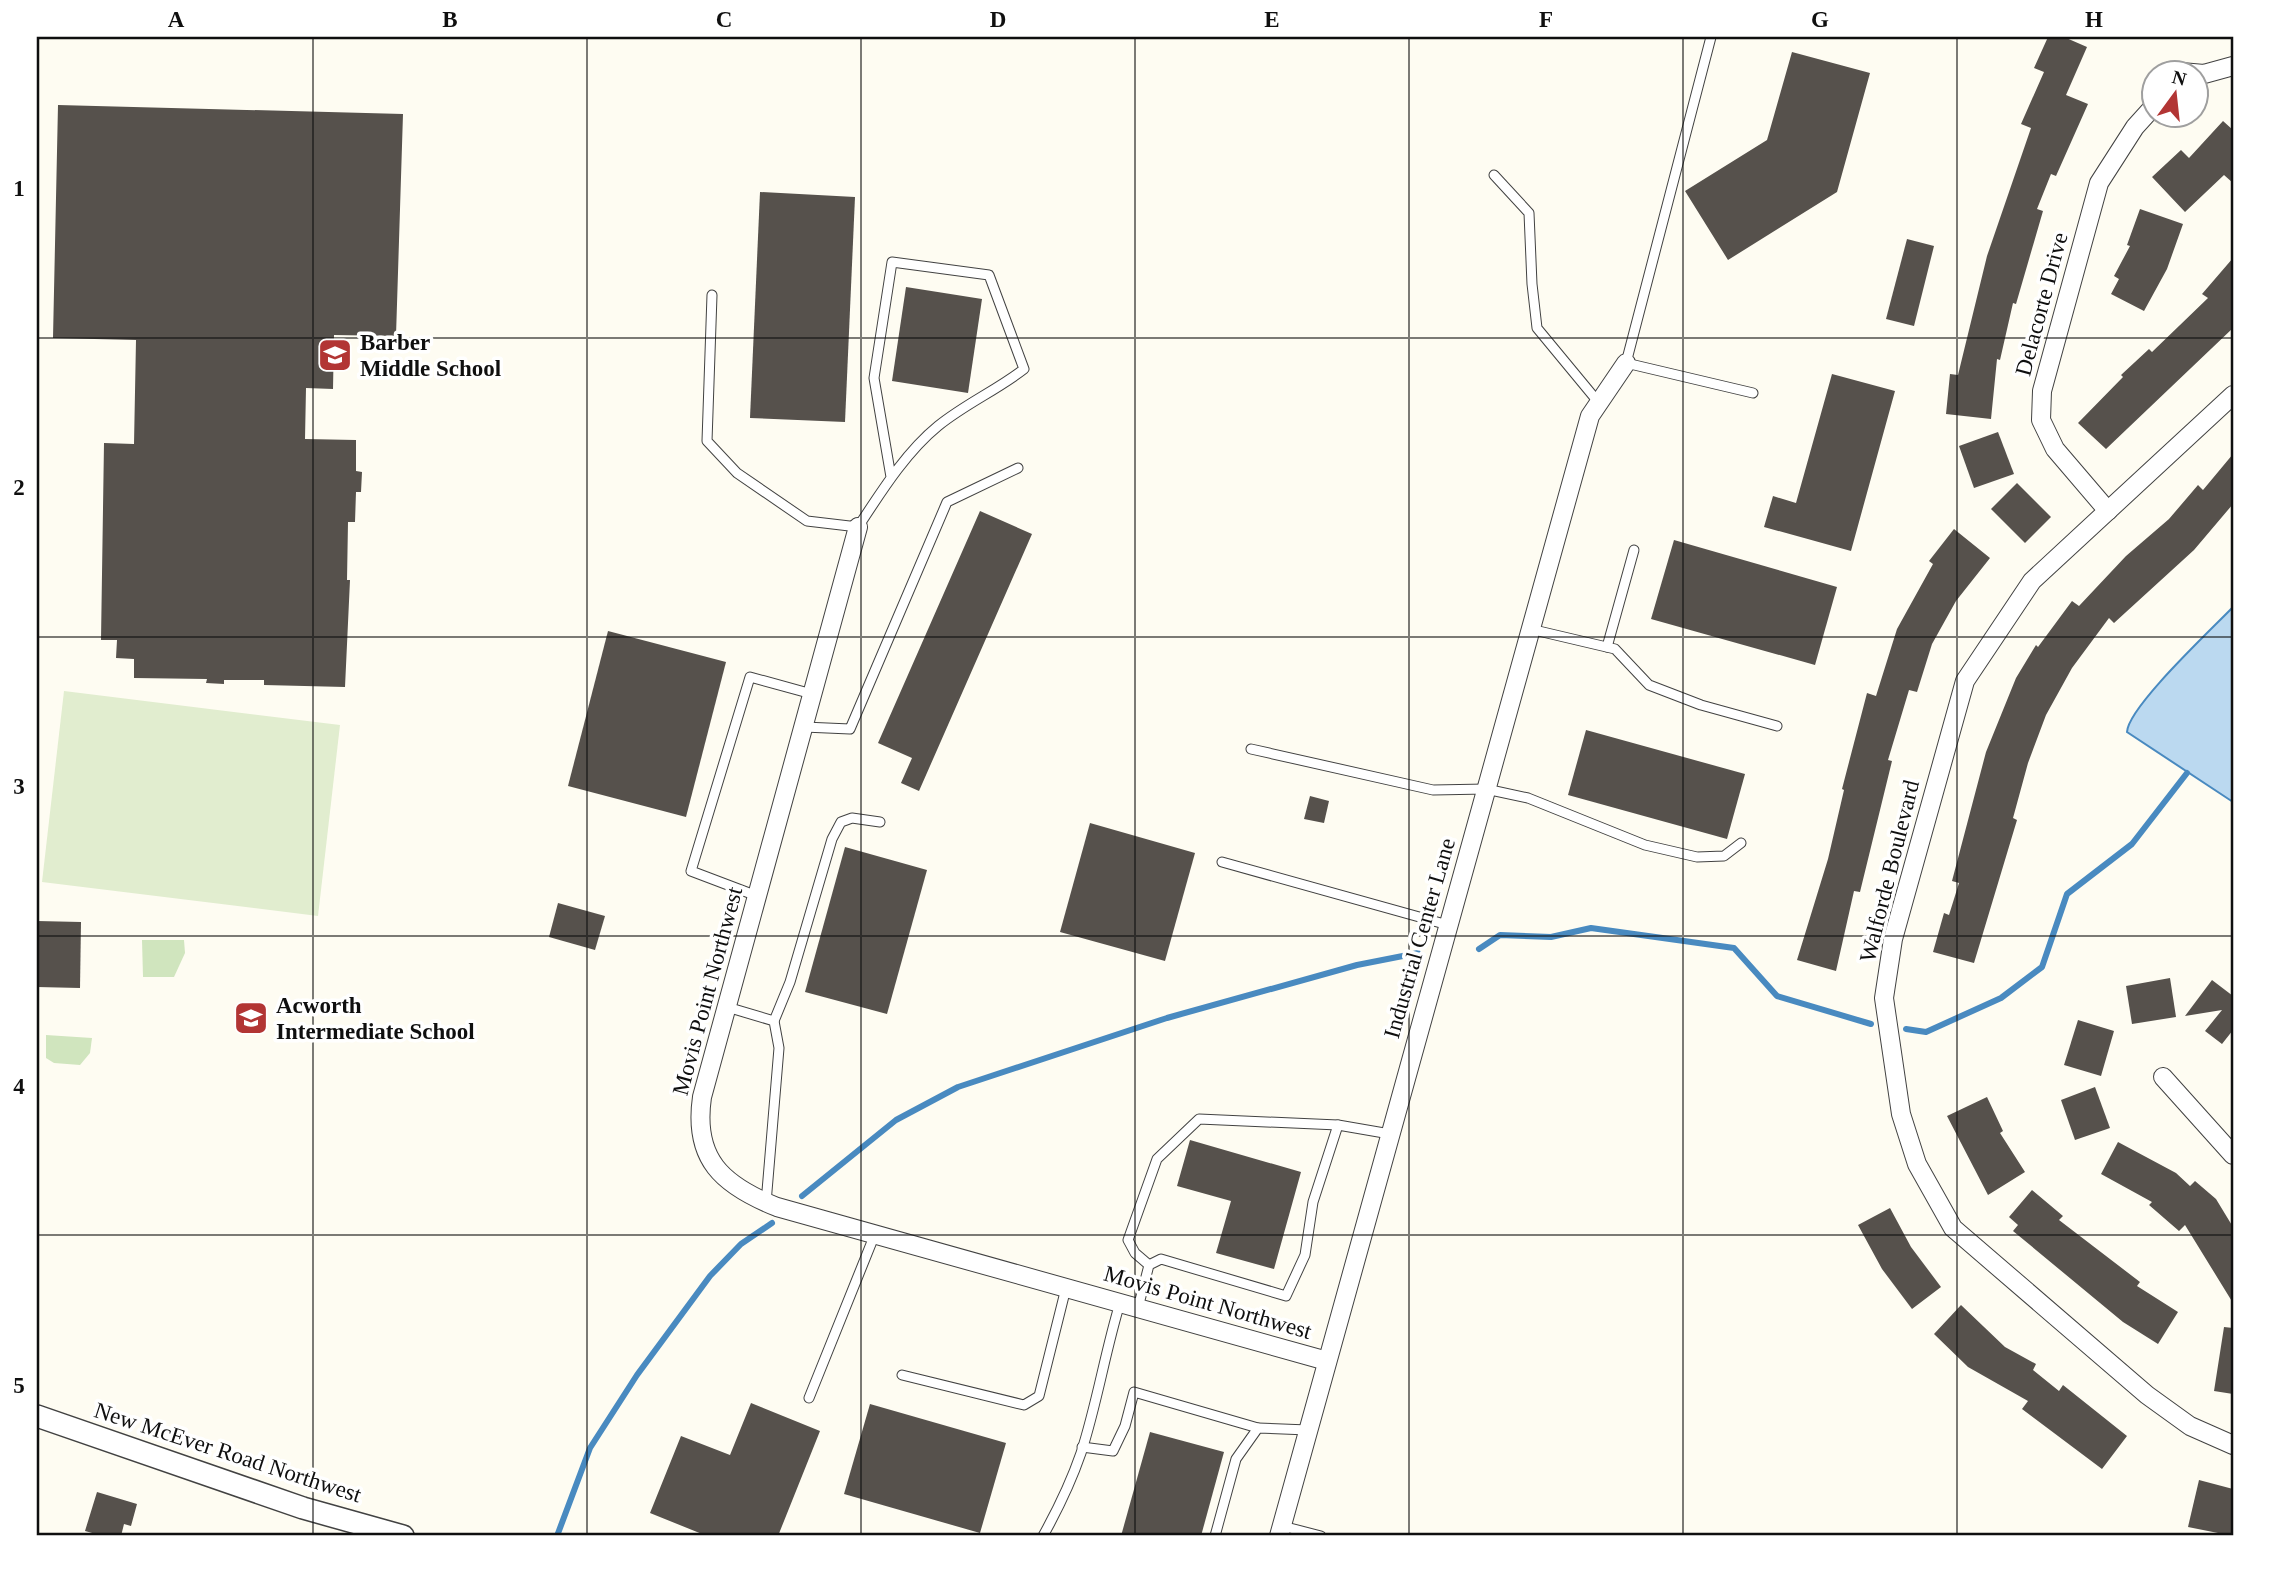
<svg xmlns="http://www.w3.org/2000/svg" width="2270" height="1573" font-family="Georgia,serif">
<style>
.green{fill:#d0e5be}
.pitch{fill:#e1edcf}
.water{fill:#bbd9f0;stroke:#498ac0;stroke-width:2}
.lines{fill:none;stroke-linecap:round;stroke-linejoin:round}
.stream{stroke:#498ac0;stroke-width:6}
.building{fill:#56514c}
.service-casing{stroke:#424242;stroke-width:11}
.minor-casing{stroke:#424242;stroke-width:20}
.tertiary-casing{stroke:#424242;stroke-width:24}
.service{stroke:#fff;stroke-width:9}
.minor{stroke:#fff;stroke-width:18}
.tertiary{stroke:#fff;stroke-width:21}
.grid{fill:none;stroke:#0f0f0f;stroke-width:2;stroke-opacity:0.55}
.labels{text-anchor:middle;stroke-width:7;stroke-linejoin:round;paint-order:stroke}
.street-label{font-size:23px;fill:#0f0f0f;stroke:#fff}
.poi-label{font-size:23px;font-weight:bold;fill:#0f0f0f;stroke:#fff;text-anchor:start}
.neatline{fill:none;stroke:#0f0f0f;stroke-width:2.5}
.grid-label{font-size:23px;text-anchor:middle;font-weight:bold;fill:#0f0f0f}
</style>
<rect width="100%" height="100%" fill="#fefcf2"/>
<g class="green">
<polygon points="142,940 184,940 185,953 174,977 143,977"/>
<polygon points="46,1035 92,1038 90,1053 80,1065 54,1063 46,1058"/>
</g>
<polygon class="pitch" points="64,691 340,725 318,916 42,882"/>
<path class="water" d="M2233 607V802L2127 732C2128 707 2212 629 2233 607Z"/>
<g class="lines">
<g class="stream">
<polyline points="1479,949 1500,935 1551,937 1591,928 1734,948 1777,996 1871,1024"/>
<polyline points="1906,1029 1926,1032 2001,998 2042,967 2067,894 2132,844 2187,773"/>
<polyline points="802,1196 896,1120 958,1087 1167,1018 1357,965 1418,953"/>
<polyline points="557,1536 590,1448 637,1375 710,1276 741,1244 772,1223"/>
</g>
</g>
<g class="building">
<polygon points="2048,37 2064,37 2087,47 2066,95 2088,104 2056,176 2051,174 2037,209 2043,211 2016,304 2013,303 2000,360 1997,359 1991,419 1946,414 1950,374 1958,375 1987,256 2031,128 2021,124 2044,72 2034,68"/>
<polygon points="1792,52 1870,73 1837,192 1728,260 1685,191 1767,140"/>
<polygon points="58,105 403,114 396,336 334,335 333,389 306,388 305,439 356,440 356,471 362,472 361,492 356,492 355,522 348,522 347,580 350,580 345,687 264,685 264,680 224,680 224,684 206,683 207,679 134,678 134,659 116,658 117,640 101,640 104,443 134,444 136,340 53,338"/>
<polygon points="2223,121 2233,130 2233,183 2224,175 2185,212 2152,177 2181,150 2189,158"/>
<polygon points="760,192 855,197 845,422 750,418"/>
<polygon points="2140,209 2183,224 2167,269 2144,311 2111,294 2119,279 2114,276 2130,246 2127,245"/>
<polygon points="1907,239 1934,246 1914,326 1886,319"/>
<polygon points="2233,258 2233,328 2106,449 2078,423 2123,377 2121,375 2149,349 2152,352 2208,298 2202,294"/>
<polygon points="906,287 982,299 968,393 892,381"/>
<polygon points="1832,374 1895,391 1851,551 1764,527 1773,496 1796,503"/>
<polygon points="1998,432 2014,474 1974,488 1959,446"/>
<polygon points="2233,454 2233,504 2194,550 2114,623 2109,618 2072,668 2046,715 2028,763 2013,818 2017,820 1974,963 1933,952 1944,913 1949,915 1959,883 1952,881 1986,752 2016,678 2036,645 2038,647 2072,601 2079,606 2126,556 2169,519 2198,485 2203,490"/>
<polygon points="2017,483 2051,517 2025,543 1991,509"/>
<polygon points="980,511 1032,534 919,791 901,783 912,758 878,743"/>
<polygon points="1954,529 1990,558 1956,601 1932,644 1917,692 1909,690 1888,760 1892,761 1860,892 1854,891 1836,971 1797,960 1828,859 1844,790 1842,789 1867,693 1876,696 1897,629 1933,564 1929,561"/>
<polygon points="1674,540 1837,587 1815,665 1651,619"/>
<polygon points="608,631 726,662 686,817 568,786"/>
<polygon points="1586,730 1745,774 1727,839 1568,795"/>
<polygon points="1310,796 1329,801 1324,823 1304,819"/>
<polygon points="1090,823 1195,853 1165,961 1060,932"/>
<polygon points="845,847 927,870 887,1014 805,992"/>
<polygon points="558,903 605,916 595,950 549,937"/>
<polygon points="37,921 81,922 80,988 37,987"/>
<polygon points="2170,978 2176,1017 2132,1024 2126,986"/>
<polygon points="2212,980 2233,996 2233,1030 2222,1044 2205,1031 2222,1010 2185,1016"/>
<polygon points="2078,1020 2114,1031 2101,1076 2064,1065"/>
<polygon points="2095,1087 2110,1128 2075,1140 2061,1100"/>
<polygon points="1987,1097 2003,1131 2000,1133 2025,1172 1988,1195 1947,1116"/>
<polygon points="1190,1140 1301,1172 1274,1269 1216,1253 1231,1201 1177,1186"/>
<polygon points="2118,1142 2176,1173 2190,1186 2195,1181 2216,1199 2233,1227 2233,1303 2185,1225 2179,1231 2149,1205 2152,1202 2101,1174"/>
<polygon points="2032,1190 2063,1216 2059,1220 2140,1282 2137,1286 2178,1312 2158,1344 2123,1322 2013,1231 2018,1225 2009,1217"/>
<polygon points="1890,1208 1911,1247 1941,1287 1912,1309 1882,1269 1858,1225"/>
<polygon points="1961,1305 2005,1347 2036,1364 2033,1370 2059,1391 2063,1385 2127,1436 2102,1469 2022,1409 2028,1401 1968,1367 1934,1334"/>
<polygon points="2224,1327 2233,1328 2233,1394 2214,1391"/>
<polygon points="751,1403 820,1431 778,1536 707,1536 650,1513 681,1436 730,1455"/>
<polygon points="870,1404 1006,1443 980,1533 844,1494"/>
<polygon points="1150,1432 1224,1452 1201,1536 1121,1536"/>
<polygon points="2199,1480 2233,1489 2233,1536 2188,1527"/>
<polygon points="97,1492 137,1504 131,1526 124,1524 121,1536 103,1536 85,1531"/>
</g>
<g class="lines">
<g class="service-casing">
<g id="service">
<polyline points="1711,37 1626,363 1753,393"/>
<polyline points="1494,175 1529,213 1532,284 1537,328 1599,403"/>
<path d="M712 295 707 441 737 473 807 521 858 527C881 492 906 452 938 426 965 404 997 390 1024 369L989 275 892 262 874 378 891 477"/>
<polyline points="1530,629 1615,649 1649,685 1701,705 1777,726"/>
<polyline points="1607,647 1634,550"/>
<polyline points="804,727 850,729 947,502 1018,468"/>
<polyline points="1251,749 1433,790 1486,789 1528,798 1645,845 1697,857 1724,856 1741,843"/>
<polyline points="1222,862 1448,925"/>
<polyline points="757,896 691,871 750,677 812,694"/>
<polyline points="727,1007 774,1021 779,1048 766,1203"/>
<polyline points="774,1021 790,982 832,839 841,822 852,818 880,822"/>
<polyline points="1149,1265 1135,1253 1128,1240 1157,1159 1199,1119 1338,1125"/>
<polyline points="1138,1308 1149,1265 1161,1259 1286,1296 1305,1255 1313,1202 1338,1125 1390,1134"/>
<polyline points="902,1375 1024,1405 1039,1396 1066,1288"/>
<polyline points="809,1398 875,1234"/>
<polyline points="1082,1447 1113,1451 1125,1426 1134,1392 1258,1428"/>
<polyline points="1282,1526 1321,1536"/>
<path d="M1043 1536C1058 1509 1071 1482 1081 1453 1097 1404 1105 1352 1120 1303"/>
<polyline points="1215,1536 1236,1459 1258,1428 1308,1430"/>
</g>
</g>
<g class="minor-casing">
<g id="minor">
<polyline points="2169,74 2170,71 2204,74 2233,66"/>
<polyline points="2233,395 2032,581 1965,681 1893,939 1884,998 1901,1114 1917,1164 1953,1228 2147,1395 2190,1426 2233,1445"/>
<polyline points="2108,511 2055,449 2041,420 2042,391 2099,183 2135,127 2154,106"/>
<path d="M858 527 702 1097C693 1159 722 1185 777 1207L1327 1361"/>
<polyline points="2163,1077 2233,1155"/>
<polyline points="1279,1536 1590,416 1626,363"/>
</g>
</g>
<g class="tertiary-casing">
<polyline id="tertiary" points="37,1416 303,1508 403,1536"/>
</g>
<use href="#service" class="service"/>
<use href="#minor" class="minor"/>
<use href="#tertiary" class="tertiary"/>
</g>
<path class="grid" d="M313 37V1536M587 37V1536M861 37V1536M1135 37V1536M1409 37V1536M1683 37V1536M1957 37V1536M37 338H2233M37 637H2233M37 936H2233M37 1235H2233"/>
<defs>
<g id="school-square" transform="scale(1.75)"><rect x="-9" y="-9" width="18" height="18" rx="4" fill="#b23534" stroke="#fff"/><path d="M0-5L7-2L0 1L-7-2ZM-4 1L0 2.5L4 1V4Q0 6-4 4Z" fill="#fff"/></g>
</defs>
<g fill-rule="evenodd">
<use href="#school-square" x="335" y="355"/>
<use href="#school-square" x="251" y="1018"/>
</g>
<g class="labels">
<g class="street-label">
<text transform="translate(2041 304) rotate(-75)" y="8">Delacorte Drive</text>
<text transform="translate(1889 871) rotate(-76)" y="8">Walforde Boulevard</text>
<text transform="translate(1419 938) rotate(-74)" y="8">Industrial Center Lane</text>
<text transform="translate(707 991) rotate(-75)" y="8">Movis Point Northwest</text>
<text transform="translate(1208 1302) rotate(16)" y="8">Movis Point Northwest</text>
<text transform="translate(228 1452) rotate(18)" y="8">New McEver Road Northwest</text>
</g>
<g class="poi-label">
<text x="360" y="350">Barber<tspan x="360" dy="26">Middle School</tspan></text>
<text x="276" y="1013">Acworth<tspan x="276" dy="26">Intermediate School</tspan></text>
</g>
</g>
<rect width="2270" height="1573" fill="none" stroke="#ffffff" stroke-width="77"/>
<g transform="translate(2175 94) rotate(15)"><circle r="33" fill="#ffffff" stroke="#9f9f9f" stroke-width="2"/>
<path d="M0-5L12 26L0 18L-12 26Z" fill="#b23534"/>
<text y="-10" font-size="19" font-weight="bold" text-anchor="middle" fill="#0f0f0f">N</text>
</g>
<rect x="38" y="38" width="2194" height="1496" class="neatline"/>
<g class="grid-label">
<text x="176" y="27">A</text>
<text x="450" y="27">B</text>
<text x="724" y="27">C</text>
<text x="998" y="27">D</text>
<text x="1272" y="27">E</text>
<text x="1546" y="27">F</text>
<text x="1820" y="27">G</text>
<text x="2094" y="27">H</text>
<text x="19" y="196">1</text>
<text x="19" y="495">2</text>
<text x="19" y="794">3</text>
<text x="19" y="1094">4</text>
<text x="19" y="1393">5</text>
</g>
</svg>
